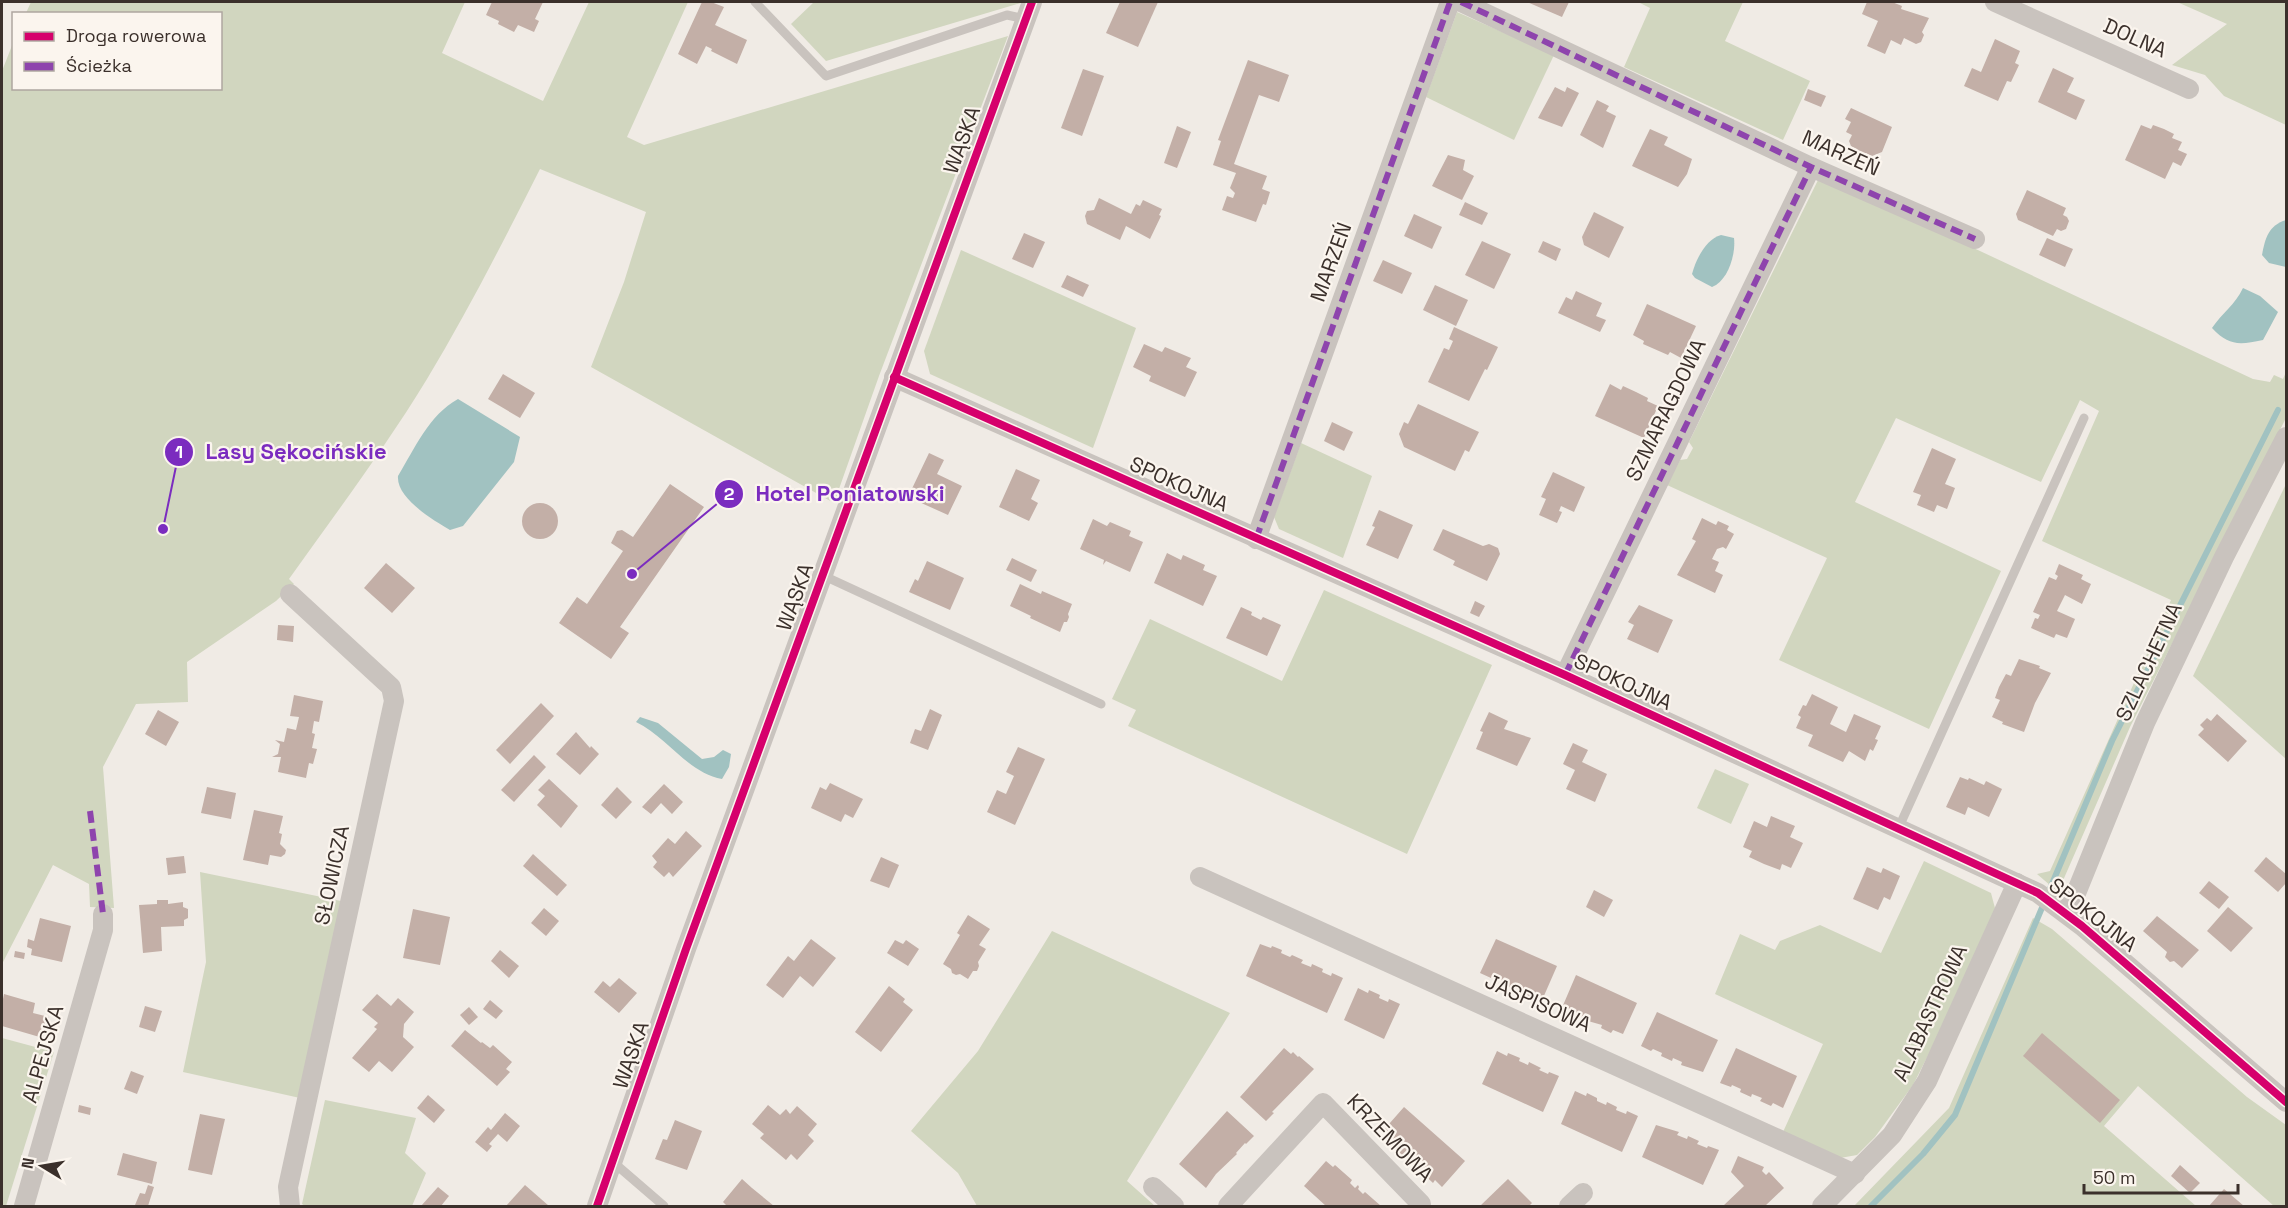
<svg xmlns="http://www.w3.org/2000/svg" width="2288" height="1208" font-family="'Space Grotesk',sans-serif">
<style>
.green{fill:#d1d6bf}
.water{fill:#a1c2c1}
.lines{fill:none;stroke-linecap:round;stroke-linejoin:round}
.stream{stroke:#a1c2c1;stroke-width:6}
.building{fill:#c3afa7}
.lane{stroke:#c9c3be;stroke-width:9}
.street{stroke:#c9c3be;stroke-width:20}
.quiet{stroke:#8e44ad;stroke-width:6;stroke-dasharray:12 6;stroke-linecap:butt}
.cycleway-casing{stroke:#fbf5ee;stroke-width:11}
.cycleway{stroke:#d6006c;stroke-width:8}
.labels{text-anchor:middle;stroke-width:4.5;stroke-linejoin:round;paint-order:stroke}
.street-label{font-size:21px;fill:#3b302b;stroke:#fbf5ee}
.leader{fill:none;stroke:#7b2cbf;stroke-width:2}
.callout-dot{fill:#7b2cbf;stroke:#fbf5ee;stroke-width:2}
.mark-label{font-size:18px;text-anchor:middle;font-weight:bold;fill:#fff}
.callout-label{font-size:22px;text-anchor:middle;font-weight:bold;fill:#7b2cbf;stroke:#fbf5ee;stroke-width:4.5;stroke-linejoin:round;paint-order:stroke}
</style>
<rect width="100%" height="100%" fill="#f0ebe5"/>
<g class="green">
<path d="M31 2H465L442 53 543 101 589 2H688L627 137 644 145 1008 36 879 376 834 503 591 367 624 282 646 212 540 169C504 240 468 311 427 379 385 448 336 513 289 579L294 584 276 601 187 662 188 702 136 704 103 767 114 908 90 907 89 884 53 865 2 964V71L13 43 14 88H220V14L26 13Z"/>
<polygon points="814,2 1024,2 826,61 791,24"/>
<polygon points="1638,2 1743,2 1725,41 1810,81 1783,140 1624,67 1650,8"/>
<polygon points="2177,2 2286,2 2286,125 2224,96 2205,75 2172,65 2227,24"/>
<polygon points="1457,12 1554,55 1514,140 1426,97"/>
<polygon points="1820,176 2253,379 2270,382 2274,375 2283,379 2286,372 2286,418 2130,727 2058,892 2037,874 2050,871 2171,600 2042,541 2099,411 2080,400 2041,482 1896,418 1855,502 2001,571 1929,729 1779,660 1827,558 1667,485 1680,460 1687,459 1693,448 1689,442"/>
<polygon points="961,250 1136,328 1093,448 930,374 924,351"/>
<polygon points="1301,443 1372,476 1343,558 1279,529 1274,517"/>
<polygon points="2286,484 2286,759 2193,676"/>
<polygon points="1324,590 1492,665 1407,854 1128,726 1136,710 1112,699 1150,619 1282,681"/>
<polygon points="1715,769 1749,784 1731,824 1697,808"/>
<polygon points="1924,861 1991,893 1996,912 1950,1012 1913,1085 1875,1137 1857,1155 1840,1158 1783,1132 1823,1044 1715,994 1740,934 1775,950 1780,941 1820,925 1881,953"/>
<polygon points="200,872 341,901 300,1098 183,1072 206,962"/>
<polygon points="2033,918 2052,929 2247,1097 2286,1125 2286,1206 2274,1206 2138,1086 2104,1126 2196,1206 1854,1206 1949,1108"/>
<polygon points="1052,931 1230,1013 1127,1181 1155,1206 977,1206 958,1173 911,1131 978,1051"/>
<polygon points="2,1038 54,1052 6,1206 2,1206"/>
<polygon points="325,1100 416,1118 405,1153 426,1173 412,1206 305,1206 302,1204"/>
</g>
<g class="water">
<path d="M2286 220V267L2269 263 2262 255C2265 238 2269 225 2286 220Z"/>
<path d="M1721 235 1734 238C1736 254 1728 281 1712 287L1695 278 1692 274C1696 259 1706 239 1721 235Z"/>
<path d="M2243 288 2260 296 2278 312 2263 340C2239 345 2229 346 2212 328 2222 313 2235 305 2243 288Z"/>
<path d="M458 399 520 437 514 462 463 526 450 530C433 520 396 498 398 476 415 448 429 415 458 399Z"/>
<path d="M640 717 658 723 702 759 714 757 723 750 731 754 729 767 722 779C688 773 667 737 636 722Z"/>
</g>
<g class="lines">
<polyline class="stream" points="1871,1206 1923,1154 1955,1115 2112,741 2278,410"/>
</g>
<g class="building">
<polygon points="492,2 543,2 535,19 539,21 534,32 518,25 514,32 498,24 499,21 486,15"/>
<polygon points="702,2 711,2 724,7 715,25 747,40 737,64 711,51 712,49 706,46 697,64 678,54"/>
<polygon points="1120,2 1158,2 1138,47 1106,33"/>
<polygon points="1527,2 1569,2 1562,17"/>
<polygon points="1867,2 1892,2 1902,6 1901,9 1929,18 1922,32 1924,35 1921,42 1916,44 1904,38 1901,45 1891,40 1885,54 1867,46 1878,21 1862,14"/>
<polygon points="1995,39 2020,51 2015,63 2019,65 2011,82 2007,81 1998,101 1964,86 1972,68 1981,72"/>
<polygon points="1248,60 1289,75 1279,102 1259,95 1234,164 1267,176 1262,189 1270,192 1266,205 1263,204 1256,222 1222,210 1227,196 1233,198 1235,193 1230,188 1236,173 1213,165 1221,141 1218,140"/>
<polygon points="2053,68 2074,78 2067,92 2085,100 2076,120 2038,102"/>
<polygon points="1083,69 1104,76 1082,136 1061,128"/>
<polygon points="1555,87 1565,92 1567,87 1579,93 1562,127 1538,118"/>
<polygon points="1808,89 1826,96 1821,107 1804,100"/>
<polygon points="1597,100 1609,106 1606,111 1616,116 1603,148 1580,135"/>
<polygon points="1851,108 1892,127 1882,152 1872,156 1866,153 1859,156 1857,149 1851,146 1849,141 1852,135 1846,132 1851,122 1845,119"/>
<polygon points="2141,125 2151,129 2153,125 2164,129 2174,134 2172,138 2182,142 2178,150 2187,154 2181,166 2173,162 2165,179 2125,160"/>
<polygon points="1177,126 1191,132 1177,168 1164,163"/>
<polygon points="1650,129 1668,137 1664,145 1692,159 1687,174 1678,187 1632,166"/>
<polygon points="1448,155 1465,160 1463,170 1474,176 1462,200 1432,186"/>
<polygon points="2027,190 2066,208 2063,215 2067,217 2069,221 2066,229 2061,231 2057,229 2053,236 2018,220 2016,214"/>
<polygon points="1099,198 1131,214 1136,204 1140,206 1143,200 1162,209 1159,215 1161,216 1150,239 1126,226 1120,240 1087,224 1085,216 1087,211 1094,210"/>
<polygon points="1465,202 1488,213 1482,225 1459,215"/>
<polygon points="1594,212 1624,227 1609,258 1584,245 1582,237"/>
<polygon points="1414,214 1442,227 1432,249 1404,236"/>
<polygon points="1024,233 1045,242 1033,268 1012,259"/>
<polygon points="2047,238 2073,249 2065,267 2039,255"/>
<polygon points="1482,241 1511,254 1494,289 1465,275"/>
<polygon points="1543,241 1561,249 1556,261 1538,252"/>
<polygon points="1383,260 1412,273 1402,294 1373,281"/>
<polygon points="1067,275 1089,285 1083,297 1061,287"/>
<polygon points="1435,285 1468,300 1456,326 1423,310"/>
<polygon points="1576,291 1602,303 1596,316 1606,320 1600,332 1558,313 1566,297 1572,300"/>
<polygon points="1647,304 1696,326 1681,358 1670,352 1668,355 1643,344 1644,341 1633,335"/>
<polygon points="1454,327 1498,347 1487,370 1485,369 1469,401 1428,382 1444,348 1449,350 1453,341 1449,339"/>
<polygon points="1144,344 1162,352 1165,347 1191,358 1186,367 1197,372 1185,397 1149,381 1151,376 1133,367"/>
<polygon points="503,374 535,393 520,418 488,399"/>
<polygon points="1610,384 1621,390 1623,386 1636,392 1648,398 1647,401 1658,406 1644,438 1595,416"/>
<polygon points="1418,404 1479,432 1469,452 1465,450 1455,471 1404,447 1399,434 1404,422 1408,424"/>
<polygon points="1332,422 1353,432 1344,451 1324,441"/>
<polygon points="1932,448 1956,459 1945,484 1955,488 1947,509 1937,505 1934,512 1917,505 1921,495 1913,492"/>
<polygon points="929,453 944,460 937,474 962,486 948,515 908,497"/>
<polygon points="1016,469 1040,480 1031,499 1038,503 1029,521 999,507"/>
<polygon points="1553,472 1585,487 1574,512 1561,506 1559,511 1562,512 1557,523 1539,515 1546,499 1541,497"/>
<polygon points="670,484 704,507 620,627 629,633 611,659 559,623 577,597 587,604 623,551 611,543 617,531 622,530 633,537"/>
<circle cx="540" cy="521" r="18"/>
<polygon points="1379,510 1413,525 1398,559 1366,545 1375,527 1372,526"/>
<polygon points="1702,518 1716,525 1718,521 1729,526 1727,530 1734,534 1726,549 1723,547 1717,549 1712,559 1719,562 1715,571 1723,575 1715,593 1677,575 1696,541 1692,539"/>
<polygon points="1093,519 1107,526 1110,522 1131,531 1129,536 1143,542 1130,572 1106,561 1103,565 1104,560 1080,549"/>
<polygon points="1443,529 1483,546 1489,544 1498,548 1500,554 1487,581 1453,565 1455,561 1433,550"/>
<polygon points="1167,553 1181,560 1183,555 1205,565 1203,570 1217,576 1203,606 1154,583"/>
<polygon points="1012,558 1037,570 1031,582 1006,570"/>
<polygon points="927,561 964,578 950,610 909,592 915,579 918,581"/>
<polygon points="386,563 415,588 392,613 364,588"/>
<polygon points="2059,564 2083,575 2081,579 2091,584 2082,604 2065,595 2057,611 2075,619 2067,638 2056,634 2054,638 2031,628 2035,618 2038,619 2040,615 2033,612 2049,577 2056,580 2058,576 2055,574"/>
<polygon points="1020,584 1041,594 1042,591 1072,604 1068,614 1069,617 1067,622 1064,622 1060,632 1030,618 1031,616 1010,606"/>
<polygon points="1475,601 1485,606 1479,617 1470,613"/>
<polygon points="1639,605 1673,620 1658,653 1627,639 1634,625 1628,622"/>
<polygon points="1241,607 1252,612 1251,615 1261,620 1263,617 1281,625 1267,656 1226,638"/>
<polygon points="278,625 294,626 293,642 277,640"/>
<polygon points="2019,659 2040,666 2039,668 2051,673 2035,703 2024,732 2002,724 2003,722 1992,717 2000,700 1995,698 1999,687 2006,674 2011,676"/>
<polygon points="1812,694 1838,707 1830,724 1846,732 1854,714 1881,726 1875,739 1878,740 1873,751 1870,749 1865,761 1849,751 1843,762 1808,746 1813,735 1796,728 1801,717 1798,715 1803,705 1806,706"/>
<polygon points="294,695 323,701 319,722 314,721 312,733 315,734 312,748 317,749 313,764 309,763 306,778 278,772 281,757 272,757 278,754 280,744 275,740 284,742 287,728 296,730 299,717 290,716"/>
<polygon points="541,703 554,716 510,764 496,750"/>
<polygon points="930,709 942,715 928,750 910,743 915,729 921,731"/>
<polygon points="158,710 179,722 166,746 145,734"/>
<polygon points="1489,712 1508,721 1504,729 1531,738 1517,766 1476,749 1483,732 1480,731"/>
<polygon points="2217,714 2247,741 2228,762 2198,735 2204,729 2200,725 2207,718 2211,721"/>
<polygon points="576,732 590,748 591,746 599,754 580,775 556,754"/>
<polygon points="1573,743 1588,750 1582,762 1607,774 1595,802 1566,789 1575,770 1563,764"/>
<polygon points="1018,747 1045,759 1015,825 987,812 997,790 1006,794 1014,776 1006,772"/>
<polygon points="534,755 546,767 514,802 501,790"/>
<polygon points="1960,777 1968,780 1969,778 1984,785 1986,781 2002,789 1989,817 1968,807 1965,815 1946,807"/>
<polygon points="549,779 578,806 561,828 537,805 545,796 538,790"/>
<polygon points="830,783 863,799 853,818 845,814 841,822 811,808 820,787 826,790"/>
<polygon points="664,784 683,802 672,814 661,803 651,814 642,807"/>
<polygon points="207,787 236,793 231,819 201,813"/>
<polygon points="617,787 632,802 616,819 601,805"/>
<polygon points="254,810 283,816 279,833 282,834 280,844 286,850 285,854 281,857 270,855 268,865 243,860"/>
<polygon points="1771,816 1795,826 1790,837 1803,843 1791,868 1782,864 1780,870 1764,864 1749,857 1752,851 1743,847 1754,821 1767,827"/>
<polygon points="686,831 702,846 673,877 669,872 664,877 653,867 657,862 652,856 668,838 675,844"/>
<polygon points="533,854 567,885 557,896 523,866"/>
<polygon points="184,856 186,873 168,875 166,858"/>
<polygon points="881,857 899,865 889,888 870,881"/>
<polygon points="2266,857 2286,874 2286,883 2278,892 2254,871"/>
<polygon points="1867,867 1881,873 1883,868 1900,876 1890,900 1884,897 1878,910 1853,899"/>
<polygon points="2209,881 2229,897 2219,909 2199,893"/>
<polygon points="1594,890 1613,900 1604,917 1586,907"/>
<polygon points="157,900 168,900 168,904 183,902 183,907 188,909 188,918 184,920 184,926 161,927 162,951 143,953 139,905 157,904"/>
<polygon points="2228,907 2253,928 2231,952 2207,931"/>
<polygon points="544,908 559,921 546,936 531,923"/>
<polygon points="413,909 450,917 440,965 403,958"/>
<polygon points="968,915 990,929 979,945 986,949 978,962 979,966 977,971 973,971 968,979 960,974 956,975 952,973 951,969 943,964 960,935 957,933"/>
<polygon points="2157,916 2199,950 2182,968 2174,961 2170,962 2165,957 2167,952 2143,931"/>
<polygon points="40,918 71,926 62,962 31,955 32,949 27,947 28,939 34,941"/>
<polygon points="811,939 836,958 813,987 800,976 783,998 766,985 788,956 794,961"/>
<polygon points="1496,939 1557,966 1543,998 1533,994 1531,997 1520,992 1522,989 1512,984 1511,988 1500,983 1502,980 1492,975 1491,978 1480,973"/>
<polygon points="895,940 903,944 906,940 919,949 908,966 887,953"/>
<polygon points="1260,944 1271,948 1272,946 1282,950 1281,953 1290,957 1292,955 1303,960 1301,963 1311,967 1312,964 1323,969 1322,972 1331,976 1332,973 1343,978 1327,1013 1246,976"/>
<polygon points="500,950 519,966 509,978 491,961"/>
<polygon points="15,951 25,953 24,959 14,957"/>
<polygon points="1576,975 1637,1003 1623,1034 1613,1030 1611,1033 1601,1028 1602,1025 1581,1019 1582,1016 1572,1011 1571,1014 1561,1010"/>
<polygon points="619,978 637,993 619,1013 594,992 603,981 610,987"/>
<polygon points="889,986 905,999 903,1002 913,1010 881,1052 855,1032"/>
<polygon points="1358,988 1368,993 1369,990 1380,995 1379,998 1388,1002 1389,999 1400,1004 1384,1039 1344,1020"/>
<polygon points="4,994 35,1003 33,1013 49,1017 43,1038 2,1026 2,1004"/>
<polygon points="377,994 391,1006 398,998 414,1012 404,1024 403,1037 414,1047 392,1072 379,1061 369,1072 352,1058 377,1029 374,1027 378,1023 362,1010"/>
<polygon points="490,1000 503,1011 496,1019 483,1009"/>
<polygon points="145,1006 162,1011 155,1032 139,1027"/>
<polygon points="469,1007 478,1017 469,1025 460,1015"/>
<polygon points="1657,1012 1718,1040 1703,1072 1681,1065 1682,1062 1673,1058 1672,1061 1661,1056 1662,1053 1653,1049 1651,1051 1641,1046"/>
<polygon points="465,1030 481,1043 482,1042 490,1048 493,1045 512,1062 506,1069 510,1072 497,1086 451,1046"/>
<polygon points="2042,1033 2120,1100 2100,1123 2023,1056"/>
<polygon points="1284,1048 1291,1054 1293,1052 1298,1057 1299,1056 1314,1069 1272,1112 1274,1113 1266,1121 1240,1097"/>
<polygon points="1736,1048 1797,1076 1783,1108 1773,1103 1771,1106 1760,1101 1762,1098 1752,1094 1751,1097 1740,1092 1741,1089 1732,1085 1731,1087 1720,1083"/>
<polygon points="1497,1051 1507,1056 1508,1053 1520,1058 1519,1061 1528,1065 1529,1062 1541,1068 1539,1070 1548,1074 1549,1072 1559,1076 1543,1112 1482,1084"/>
<polygon points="131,1071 144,1076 137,1094 124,1089"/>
<polygon points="1575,1091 1586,1096 1587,1093 1597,1098 1597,1101 1606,1105 1607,1102 1617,1107 1616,1110 1626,1114 1627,1111 1638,1116 1622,1152 1561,1124"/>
<polygon points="428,1095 445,1110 434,1123 417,1108"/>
<polygon points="79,1105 91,1108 90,1115 78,1112"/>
<polygon points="768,1105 780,1115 786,1109 790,1114 797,1106 817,1124 808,1135 814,1141 797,1160 791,1154 786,1160 760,1138 764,1134 752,1124"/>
<polygon points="1404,1107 1465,1161 1442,1187 1435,1180 1433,1183 1416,1167 1418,1165 1413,1160 1409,1161 1411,1158 1405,1153 1403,1156 1386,1140 1388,1138 1382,1132"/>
<polygon points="1227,1111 1254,1136 1246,1144 1245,1143 1236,1153 1237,1154 1216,1174 1206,1188 1179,1164"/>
<polygon points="505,1113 520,1126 507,1142 498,1134 489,1144 492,1146 487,1152 475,1142 488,1127 491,1130"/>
<polygon points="200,1114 225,1119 212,1175 188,1170"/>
<polygon points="675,1120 702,1131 687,1170 655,1159 663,1139 667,1140"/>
<polygon points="1656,1125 1679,1132 1677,1135 1687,1139 1688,1136 1699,1141 1697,1144 1707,1148 1708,1146 1719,1150 1703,1185 1642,1157"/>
<polygon points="123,1153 157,1162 152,1184 117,1175"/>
<polygon points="1738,1156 1764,1167 1762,1171 1766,1175 1769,1172 1784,1188 1765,1206 1723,1206 1744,1186 1731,1172"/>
<polygon points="1326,1161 1333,1167 1335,1165 1352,1180 1350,1183 1355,1188 1358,1185 1359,1187 1358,1189 1363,1194 1365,1192 1381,1206 1326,1206 1304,1186"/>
<polygon points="2180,1165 2200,1183 2190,1193 2171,1176"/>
<polygon points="742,1179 752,1188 774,1206 727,1206 723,1202"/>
<polygon points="1508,1179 1532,1203 1529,1206 1480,1206"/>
<polygon points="148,1185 154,1187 148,1206 135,1205 140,1193 145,1194"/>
<polygon points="525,1185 549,1206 506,1206"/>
<polygon points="438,1187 449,1196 441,1206 421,1206"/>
<polygon points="2224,1189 2244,1206 2209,1206"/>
</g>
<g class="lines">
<g class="lane">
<polyline points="755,2 826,76 1007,15 1026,19"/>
<polyline points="822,575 1101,704"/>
<polyline points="1899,827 2084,418"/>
<polyline points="613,1162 664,1206"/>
</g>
<g class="street">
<polyline points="1461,2 1811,167 1975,239"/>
<polyline points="1995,2 2189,89"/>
<polyline points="894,377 1565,675 2038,893 2082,926 2286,1102"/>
<polyline points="1256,539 1450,2"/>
<polyline points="1565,675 1811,167"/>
<polyline points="1200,877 1855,1174"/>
<polyline points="2068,913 2145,723 2224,557 2286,437"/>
<polyline points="1153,1187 1174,1206"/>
<polyline points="24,1206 103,930 103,914"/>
<polyline points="290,1206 288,1187 394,701 391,687 290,594"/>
<polyline points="597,1206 686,949 1032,2"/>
<polyline points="1228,1206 1323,1103 1421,1204"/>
<polyline points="1569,1206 1583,1193"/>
<polyline points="1822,1206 1892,1135 1927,1081 2017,883"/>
</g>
<g class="quiet">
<polyline points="1461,2 1811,167 1975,239"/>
<polyline points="1256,539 1450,2"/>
<polyline points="1565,675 1811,167"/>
<polyline points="90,811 103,914"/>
</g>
<g class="cycleway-casing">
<g id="cycleway">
<polyline points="894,377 1565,675 2038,893 2082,926 2286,1102"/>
<polyline points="597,1206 686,949 1032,2"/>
</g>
</g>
<use href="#cycleway" class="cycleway"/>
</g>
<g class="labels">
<g class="street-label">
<text transform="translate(2135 38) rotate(24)" y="7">DOLNA</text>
<text transform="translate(962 140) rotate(-70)" y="7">WĄSKA</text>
<text transform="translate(1841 153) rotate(24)" y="7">MARZEŃ</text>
<text transform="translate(1331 262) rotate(-70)" y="7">MARZEŃ</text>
<text transform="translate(1666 410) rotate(-64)" y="7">SZMARAGDOWA</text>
<text transform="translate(1179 484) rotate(24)" y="7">SPOKOJNA</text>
<text transform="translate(795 597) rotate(-70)" y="7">WĄSKA</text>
<text transform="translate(2149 662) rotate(-65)" y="7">SZLACHETNA</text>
<text transform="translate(1623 682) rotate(25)" y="7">SPOKOJNA</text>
<text transform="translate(332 875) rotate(-78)" y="7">SŁOWICZA</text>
<text transform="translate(2093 915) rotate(38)" y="7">SPOKOJNA</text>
<text transform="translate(1538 1003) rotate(24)" y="7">JASPISOWA</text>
<text transform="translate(1930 1013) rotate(-65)" y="7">ALABASTROWA</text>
<text transform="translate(43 1054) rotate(-74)" y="7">ALPEJSKA</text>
<text transform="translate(631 1055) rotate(-71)" y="7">WĄSKA</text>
<text transform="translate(1390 1138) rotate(46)" y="7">KRZEMOWA</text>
</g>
</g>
<path class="leader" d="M163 529L179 452M632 574L729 494"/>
<g class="callout-dot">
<circle cx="163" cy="529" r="6"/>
<circle cx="632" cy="574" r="6"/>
<circle cx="179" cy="452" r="15"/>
<circle cx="729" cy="494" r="15"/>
</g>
<g class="mark-label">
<text x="179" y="458">1</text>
<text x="729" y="500">2</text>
</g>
<g class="callout-label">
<text x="296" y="459">Lasy Sękocińskie</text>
<text x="850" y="501">Hotel Poniatowski</text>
</g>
<rect width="2288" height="1208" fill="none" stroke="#3b302b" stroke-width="6"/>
<rect x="12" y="12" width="210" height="78" fill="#fbf5ee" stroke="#aea6a0" stroke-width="1.5"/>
<rect x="24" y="32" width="30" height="9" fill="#d6006c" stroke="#aea6a0" stroke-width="1.5"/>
<text x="66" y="42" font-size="18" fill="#3b302b">Droga rowerowa</text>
<rect x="24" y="62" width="30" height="9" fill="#8e44ad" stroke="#aea6a0" stroke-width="1.5"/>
<text x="66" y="72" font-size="18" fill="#3b302b">Ścieżka</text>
<g transform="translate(42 1166) rotate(281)" stroke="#fbf5ee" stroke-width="4.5" paint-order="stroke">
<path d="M0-4.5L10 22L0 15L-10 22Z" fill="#3b302b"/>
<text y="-9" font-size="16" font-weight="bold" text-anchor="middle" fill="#3b302b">N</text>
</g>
<path d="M2084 1184v9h154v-9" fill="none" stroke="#3b302b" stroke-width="3"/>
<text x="2093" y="1184" font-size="18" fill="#3b302b" stroke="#fbf5ee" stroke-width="4.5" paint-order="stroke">50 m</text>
</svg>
